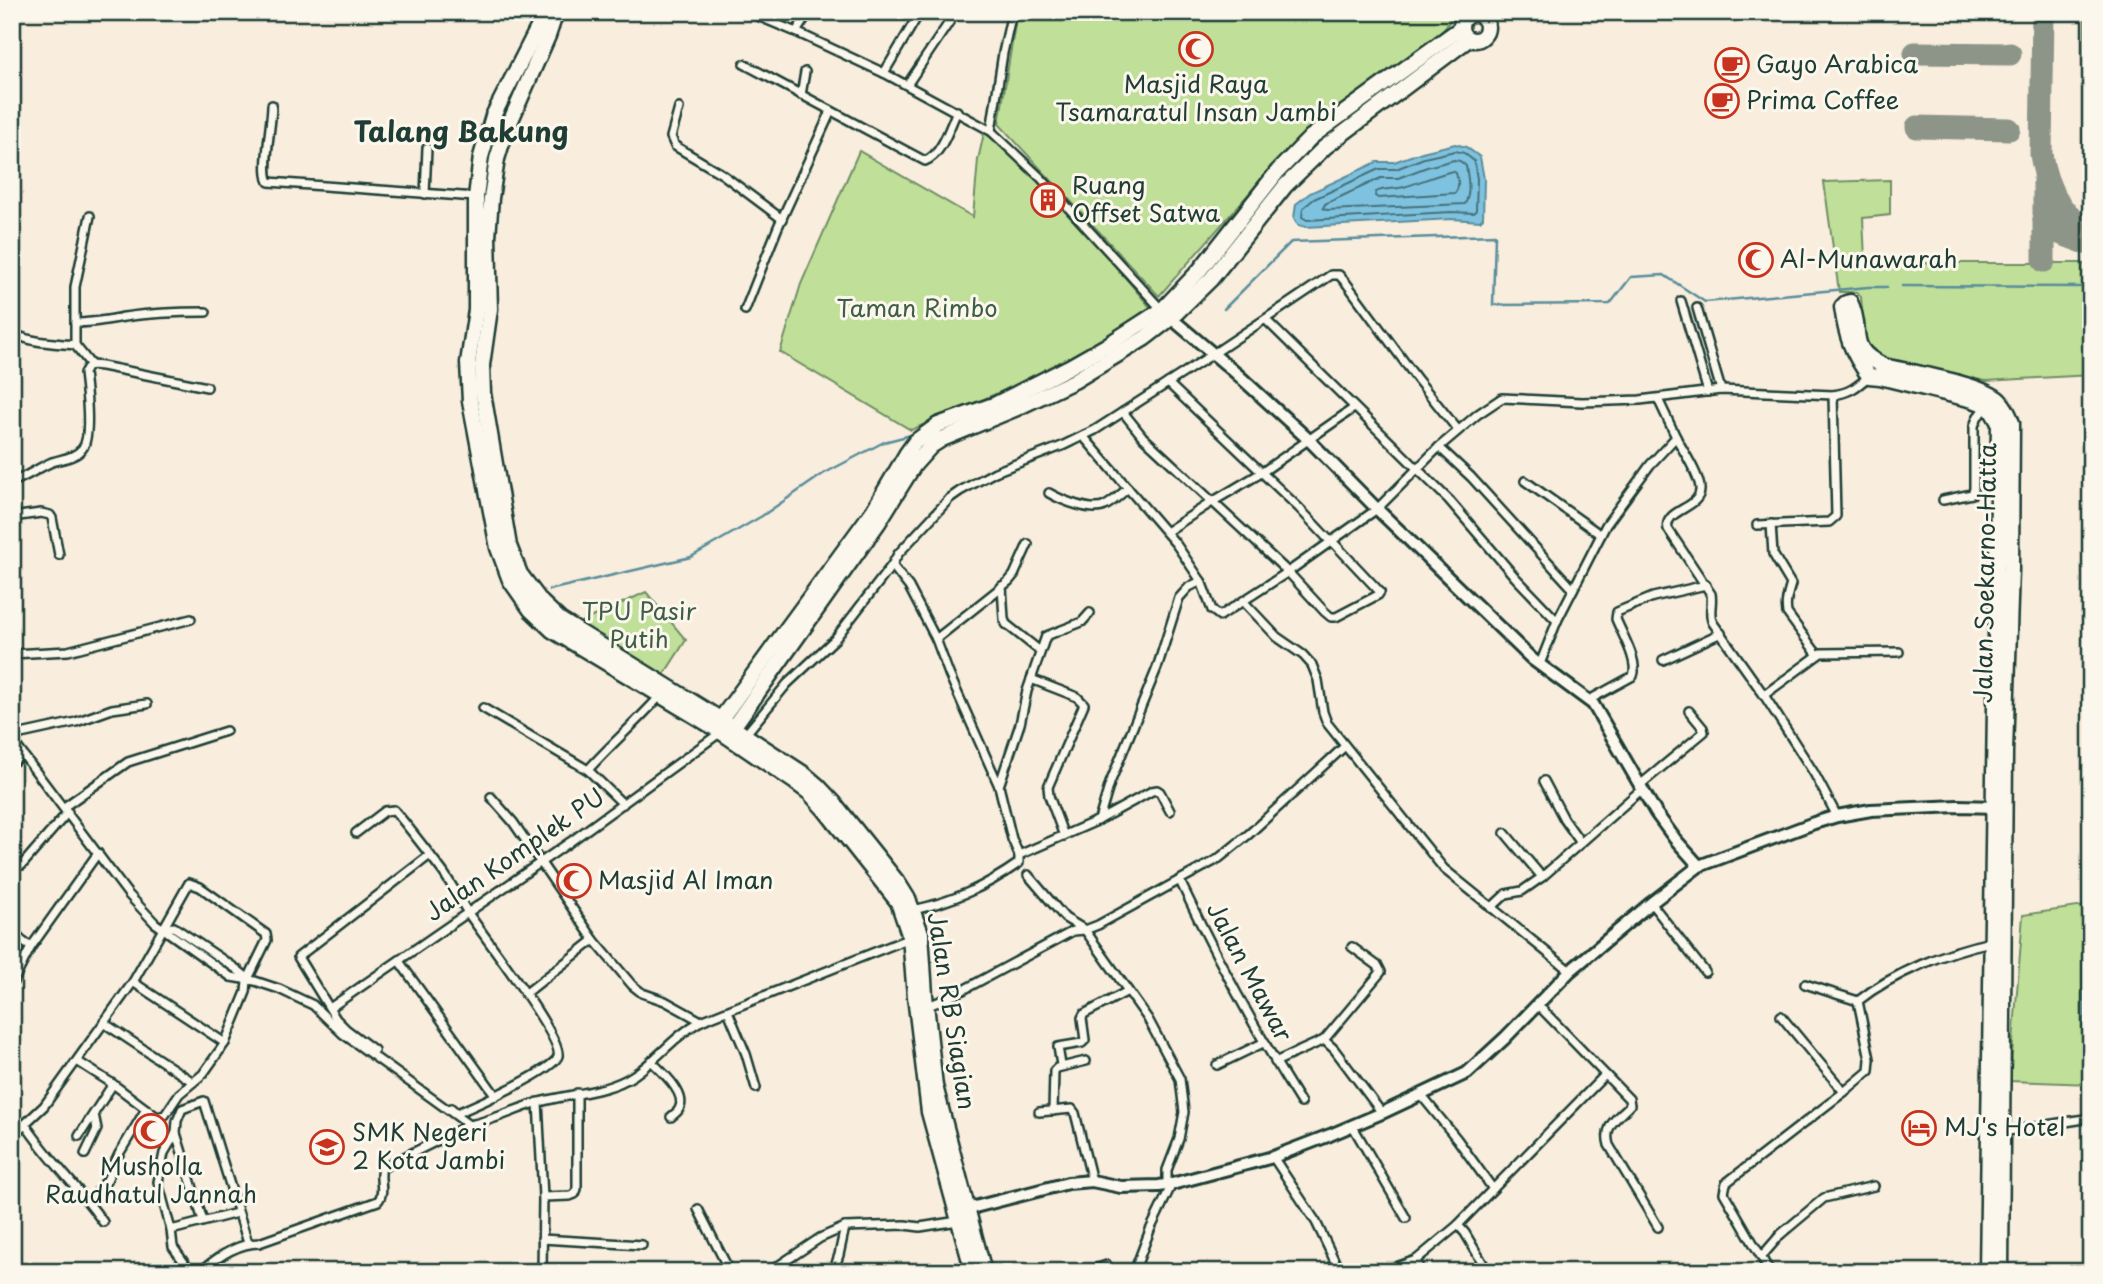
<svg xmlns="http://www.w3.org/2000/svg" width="2103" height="1284" font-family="'Playpen Sans',sans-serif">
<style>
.green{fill:#c0e099;stroke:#708e66;stroke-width:2}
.water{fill:#7fc2e0;stroke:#598d9b;stroke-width:2}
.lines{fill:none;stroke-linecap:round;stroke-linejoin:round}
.shore{stroke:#457279;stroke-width:2}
.stream{stroke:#598d9b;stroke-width:2.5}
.taxiway{stroke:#8c9588;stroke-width:23}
.street-casing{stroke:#1f3d34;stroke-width:12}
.secondary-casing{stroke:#1f3d34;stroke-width:16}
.highway-casing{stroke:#1f3d34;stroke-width:19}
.street{stroke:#fbf7ec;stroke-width:7}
.secondary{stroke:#fbf7ec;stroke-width:10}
.highway{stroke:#fbf7ec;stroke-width:14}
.labels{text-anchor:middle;stroke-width:6;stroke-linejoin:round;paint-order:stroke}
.poi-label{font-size:24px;fill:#1f3d34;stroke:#fbf7ec;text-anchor:start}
.park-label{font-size:24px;fill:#3f5e48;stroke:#fbf7ec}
.street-label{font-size:24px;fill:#1f3d34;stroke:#fbf7ec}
.quarter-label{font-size:28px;font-weight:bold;fill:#1f3d34;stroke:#fbf7ec}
</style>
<rect width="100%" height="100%" fill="#f9eddd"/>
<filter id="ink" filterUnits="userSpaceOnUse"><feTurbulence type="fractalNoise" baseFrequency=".0143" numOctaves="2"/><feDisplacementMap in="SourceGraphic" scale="14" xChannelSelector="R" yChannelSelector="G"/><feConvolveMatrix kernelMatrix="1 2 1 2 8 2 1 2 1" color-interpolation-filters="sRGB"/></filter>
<g filter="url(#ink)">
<g class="green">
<polygon points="1017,12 1455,12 1445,28 1437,36 1297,139 1159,296 999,124"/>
<polygon points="2085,12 2091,12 2091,203 2083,196"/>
<path d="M984 133 1003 146 1068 210 1150 307C1120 328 1090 347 1058 364 1011 390 960 408 911 430L780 352 801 284 859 151 973 217 978 160Z"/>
<polygon points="1890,180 1890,215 1863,218 1865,259 1890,259 1903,263 2082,263 2091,267 2091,375 1986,381 1895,363 1876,355 1865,345 1861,297 1857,292 1839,292 1824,182"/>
<polygon points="646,592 686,640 663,676 579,623"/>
<polygon points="2091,838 2091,1084 2010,1081 2023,915 2085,906 2088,841"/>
</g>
<polygon class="water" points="1455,144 1466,147 1480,157 1484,179 1483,218 1480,221 1452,219 1306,227 1298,225 1294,218 1296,204 1310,193 1377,162 1394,162 1422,152"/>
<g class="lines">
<g class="shore">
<polygon points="1455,151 1464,153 1474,161 1477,179 1476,210 1474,213 1451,212 1307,220 1302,217 1303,208 1314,199 1379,169 1396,169 1424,158"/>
<path d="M1454 160 1460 161 1466 166C1468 178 1471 193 1465 204L1327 210 1323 208 1325 204 1381 178H1398L1427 167Z"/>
<path d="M1453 171 1456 173C1458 179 1460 188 1455 193L1378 198 1375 196 1376 192C1385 187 1394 190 1404 187 1420 182 1436 175 1453 171Z"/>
</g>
<g class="stream">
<polyline points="1902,286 2091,287"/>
<polyline points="1224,309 1291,242 1495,235 1493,305 1610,304 1631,277 1664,275 1705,302 1868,287 1887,287"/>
<polyline points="549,590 691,557 762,516 823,474 884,442 911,435"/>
<polyline points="2084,869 2084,1065"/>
<polyline points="2084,1089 2084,1079"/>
</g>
<g class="taxiway">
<path d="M2043 12 2041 154C2046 189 2061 215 2091 233"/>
<polyline points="1915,53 2010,54"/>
<polyline points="1917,127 2009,129"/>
<polyline points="2044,180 2044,261"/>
<polyline points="2044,219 2059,233 2091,245"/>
</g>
<g class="street-casing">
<g id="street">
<polyline points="748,12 796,32 884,73 991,131 1041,178 1162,310"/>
<polyline points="796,32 809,12"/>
<path d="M744 64 925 161C942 155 950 126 957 111"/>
<polyline points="884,73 920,12"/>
<polyline points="907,85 956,12"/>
<polyline points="801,95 805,72"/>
<path d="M272 105C272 123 262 170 269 182L476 197"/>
<polyline points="679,108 671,137 675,146 722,174 782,219"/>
<polyline points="991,131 1003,53 1012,12"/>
<polyline points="425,194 427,148"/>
<polyline points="1681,301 1708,392"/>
<polyline points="1697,308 1721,390"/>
<polyline points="745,310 778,227 831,111"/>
<polyline points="1266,320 1449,500 1515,577 1557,621"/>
<path d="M75 323C92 323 107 320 124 317 151 313 179 312 206 312"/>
<path d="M12 331C23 343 59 343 75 345L91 365"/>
<polyline points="75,345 75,287 90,216"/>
<polyline points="1168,383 1299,508 1330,541"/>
<polyline points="1123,412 1143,437 1288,572 1325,612 1331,617 1336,617 1378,595 1380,592 1331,540"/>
<path d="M1083 436 1176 544 1201 581 1212 610 1220 616 1288 572 1377 509 1439 447 1478 414 1502 398 1582 402 1640 400 1721 390 1833 395C1849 393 1857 387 1869 376"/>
<path d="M1676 437C1683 451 1699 474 1700 488 1702 509 1663 509 1668 529L1711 594C1713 604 1708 614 1713 623L1764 695 1814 773 1837 816"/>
<polyline points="1439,447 1471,477 1573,589"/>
<polyline points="1525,481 1601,535"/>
<path d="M12 482C26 477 38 468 52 462 61 459 75 458 82 449 92 438 86 389 84 373L87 368 91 365 102 366 207 387"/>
<path d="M1049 493C1061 500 1092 513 1105 506 1113 502 1121 494 1128 488"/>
<polyline points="1943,500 1972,494 1974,489 1974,426 1978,416 1990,406"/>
<polyline points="12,517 41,513 50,515 52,518 59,555"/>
<path d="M1771 524 1773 554 1791 584C1788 594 1785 603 1787 613L1817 654"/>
<polyline points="1757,525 1829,522 1836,516 1833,395"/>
<polyline points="1166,532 1212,502 1261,473 1354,408"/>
<polyline points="892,565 909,587 936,639 949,674 999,786 1012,839 1019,855 1099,820 1152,791 1157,790 1160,792 1170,811"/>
<polyline points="1002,586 1004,619 1006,624 1040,651"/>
<polyline points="1243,601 1277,637 1303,655 1312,665 1318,680 1323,712 1327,723 1444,869 1570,971"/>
<polyline points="936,639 1009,581 1014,575 1028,544"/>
<polyline points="12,654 68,651 191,619"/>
<polyline points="1663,660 1721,633"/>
<polyline points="1540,664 1557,621 1606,525 1650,465 1676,437 1658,399"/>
<polyline points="1031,679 1077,697 1084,704 1048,787 1049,796 1064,836"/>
<polyline points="1764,695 1821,653 1899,652"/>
<path d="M1589 700 1633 676C1639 662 1622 634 1616 619L1617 612 1653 597 1706 585"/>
<polyline points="483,708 588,770 623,804"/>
<polyline points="745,735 787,684 835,639 892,565 898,554 950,498 960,491 995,472 1062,446 1095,430 1213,354 1331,275 1339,275 1347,284 1417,379 1458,430"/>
<polyline points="12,736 76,722 112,709 147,704"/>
<path d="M12 740 128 894 155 923 231 977 255 981 279 989 313 1005 343 1034 469 1125C492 1121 513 1110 536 1103 566 1094 608 1093 634 1075 658 1059 675 1035 701 1021L910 938"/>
<polyline points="12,763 22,754"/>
<path d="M588 770C611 744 637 722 660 696"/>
<polyline points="1544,781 1564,819 1581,843"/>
<polyline points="1640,785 1704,732 1703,728 1689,711"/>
<polyline points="999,786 1020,724 1027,691 1046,636 1082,622 1090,613"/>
<polyline points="491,797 513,822 594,940 632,985 642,993 665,1001 701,1021"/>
<polyline points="64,807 128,762 226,731"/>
<polyline points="1099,820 1110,783 1157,668 1179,598 1189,587 1201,581"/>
<path d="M356 833 385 811 394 810C411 830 427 851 443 872 452 885 460 900 468 913 483 935 563 1038 558 1056 555 1070 474 1106 457 1113L451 1108"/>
<polyline points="1505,833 1542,877"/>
<polyline points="22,865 68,812"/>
<polyline points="1028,875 1065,918 1085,930 1148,1019 1180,1079 1184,1112 1179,1139 1167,1170 1167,1184"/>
<path d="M1180 881C1216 957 1256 1032 1301 1103"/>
<polyline points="1651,903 1705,972"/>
<polyline points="1491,908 1506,894 1522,891 1542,877 1642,789"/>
<path d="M913 910C954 901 985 887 1019 863V855"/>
<polyline points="164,928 174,927 235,968 244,975 247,981"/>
<polyline points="12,929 22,941 31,947"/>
<polyline points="399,961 496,1096"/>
<polyline points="13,982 31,947 98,853"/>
<polyline points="133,982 225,1043"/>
<polyline points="1805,984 1858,1001"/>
<polyline points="525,994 594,940"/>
<path d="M1537 1004 1629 1099 1630 1105C1618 1118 1603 1125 1609 1145L1658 1227"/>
<polyline points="926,1007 952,996 1073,931 1085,930 1098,925 1218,859 1249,834 1345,746"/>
<polyline points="330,1008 570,842 721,732"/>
<polyline points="728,1011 746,1054 756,1088"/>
<polyline points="1781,1016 1844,1092"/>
<polyline points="104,1023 193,1082"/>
<polyline points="1324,1040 1381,972 1378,966 1352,947"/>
<polyline points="374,1050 346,1029 336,1019 298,957 430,855"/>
<path d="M651 1061C661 1071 688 1094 679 1109 678 1112 674 1114 671 1117"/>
<polyline points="1275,1062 1324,1040 1334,1049 1382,1113"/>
<polyline points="1061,1065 1058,1047 1082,1043 1085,1040 1082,1018 1084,1014 1128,991"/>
<polyline points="1217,1065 1265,1042"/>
<polyline points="1421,1095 1457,1139 1493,1189 1605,1075"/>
<polyline points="538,1102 543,1197 542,1272"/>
<polyline points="1053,1111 1054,1071 1057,1068 1086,1061"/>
<polyline points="1039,1112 1072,1109 1075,1113 1092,1181"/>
<path d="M25 1124C48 1159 79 1188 103 1222"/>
<polyline points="1352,1125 1406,1218"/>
<polyline points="2002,1132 2091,1118"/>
<polyline points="176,1133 203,1221"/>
<polyline points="12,1136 44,1106 133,982 189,883 200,887 266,934 267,940 247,981 246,992 225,1043 203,1074 179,1094 165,1115 157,1117 113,1084 77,1061"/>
<polyline points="79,1136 113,1084"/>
<polyline points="85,1154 97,1129 94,1114"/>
<polyline points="1273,1157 1316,1222 1340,1272"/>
<polyline points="543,1197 570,1196 575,1194 577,1189 577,1093"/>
<polyline points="89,1203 107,1180 119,1154 146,1109"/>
<polyline points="698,1209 730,1272"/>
<polyline points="1458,1225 1465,1233 1488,1272"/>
<polyline points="171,1230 237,1213"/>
<polyline points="542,1239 642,1245"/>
<polyline points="1762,1256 1781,1234 1824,1198 1874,1186"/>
<polyline points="1416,1260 1421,1272"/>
<polyline points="191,1272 173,1247 171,1230 158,1182 164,1153 176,1133 177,1121 182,1109 204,1101 248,1243"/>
<path d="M200 1272C216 1258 237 1243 259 1243L378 1201C386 1192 378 1178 382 1168L469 1125"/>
<polyline points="769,1272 820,1238 845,1227 905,1225 920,1227 958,1221"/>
<polyline points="833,1272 839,1255 845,1227"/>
<polyline points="1087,1272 1107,1265"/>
<polyline points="1134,1272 1150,1230 1172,1184"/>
<polyline points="1382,1272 1416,1260 1458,1225 1493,1189"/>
<path d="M1770 1272 1724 1193 1726 1183 1844 1092 1869 1071 1870 1059 1858 1001C1893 973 1948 951 1991 942"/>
</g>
</g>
<g class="secondary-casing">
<g id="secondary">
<polyline points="1171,318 1237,374 1309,440 1377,509 1532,659 1593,704 1656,813 1675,839 1699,866"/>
<polyline points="967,1209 1068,1183 1092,1181 1121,1187 1159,1186 1172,1184 1273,1157 1330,1135 1382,1113 1467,1073 1505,1038 1570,971 1651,903 1699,866 1814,823 1837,816 1871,810 1958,806 1998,807"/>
</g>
</g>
<g class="highway-casing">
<g id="highway">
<polyline points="546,12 493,116 481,157 476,197 476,310 468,363 470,401 498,548 510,580 531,610 552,630 715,728 795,782 810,793 825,810 898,902 910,937 915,996 929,1112 973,1272"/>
<polyline points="556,12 548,36 504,136 497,159 491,198 488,237 490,309 482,365 483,393 509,546 520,574 541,602 560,620 720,719 804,774 818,786 834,803 898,883 908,899 921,933 925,995 935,1086 984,1272"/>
<circle cx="1474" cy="27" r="13"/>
<polyline points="715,727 873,511 907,453 915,442 938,425 996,404 1069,367 1106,346 1162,310 1199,271 1278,171 1311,137 1461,28"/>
<polyline points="729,733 878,523 914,465 931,446 942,439 1017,408 1074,381 1145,338 1171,318 1211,279 1285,186 1325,147 1469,39"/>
<path d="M1987 1272 1999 423 1989 406 1973 400 1880 377 1869 376C1852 353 1846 336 1842 307L1846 303 1850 302C1865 332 1844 347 1884 366 1909 372 1982 384 1999 400 2006 407 2009 414 2012 423L2011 569 2005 752 2001 1272"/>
</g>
</g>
<use href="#street" class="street"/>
<use href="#secondary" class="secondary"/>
<use href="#highway" class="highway"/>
</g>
</g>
<defs>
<g id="mosque-ring" transform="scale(1.75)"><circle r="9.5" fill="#fbf7ec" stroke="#c8321e" stroke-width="1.5"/><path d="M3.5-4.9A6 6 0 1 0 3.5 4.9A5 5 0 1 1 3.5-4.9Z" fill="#c8321e"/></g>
<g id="cafe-ring" transform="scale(1.75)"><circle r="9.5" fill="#fbf7ec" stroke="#c8321e" stroke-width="1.5"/><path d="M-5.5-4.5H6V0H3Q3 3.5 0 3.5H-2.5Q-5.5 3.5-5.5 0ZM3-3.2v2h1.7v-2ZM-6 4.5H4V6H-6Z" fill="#c8321e"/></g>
<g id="building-ring" transform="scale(1.75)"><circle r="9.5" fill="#fbf7ec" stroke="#c8321e" stroke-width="1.5"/><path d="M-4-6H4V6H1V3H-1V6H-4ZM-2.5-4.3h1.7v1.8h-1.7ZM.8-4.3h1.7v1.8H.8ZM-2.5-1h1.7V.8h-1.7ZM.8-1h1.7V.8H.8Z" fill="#c8321e"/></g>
<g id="hotel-ring" transform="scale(1.75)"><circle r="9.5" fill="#fbf7ec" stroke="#c8321e" stroke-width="1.5"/><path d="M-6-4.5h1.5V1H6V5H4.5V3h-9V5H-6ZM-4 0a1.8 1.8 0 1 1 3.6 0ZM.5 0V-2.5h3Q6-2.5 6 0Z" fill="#c8321e"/></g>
<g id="school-ring" transform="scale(1.75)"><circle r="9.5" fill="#fbf7ec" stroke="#c8321e" stroke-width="1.5"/><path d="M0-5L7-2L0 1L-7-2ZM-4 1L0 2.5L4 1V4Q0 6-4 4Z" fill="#c8321e"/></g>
</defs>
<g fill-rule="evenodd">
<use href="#mosque-ring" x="1196" y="49"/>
<use href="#cafe-ring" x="1732" y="65"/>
<use href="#cafe-ring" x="1722" y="101"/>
<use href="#building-ring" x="1048" y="200"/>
<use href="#mosque-ring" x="1756" y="260"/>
<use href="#mosque-ring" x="574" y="881"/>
<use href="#hotel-ring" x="1919" y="1128"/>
<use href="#mosque-ring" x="151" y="1131"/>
<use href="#school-ring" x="327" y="1147"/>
</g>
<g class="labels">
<g class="poi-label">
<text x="1756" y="73">Gayo Arabica</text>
<text x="1196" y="93" text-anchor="middle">Masjid Raya<tspan x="1196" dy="28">Tsamaratul Insan Jambi</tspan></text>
<text x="1746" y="109">Prima Coffee</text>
<text x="1072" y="194">Ruang<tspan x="1072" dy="28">Offset Satwa</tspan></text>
<text x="1780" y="268">Al-Munawarah</text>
<text x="598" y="889">Masjid Al Iman</text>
<text x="1944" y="1136">MJ's Hotel</text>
<text x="352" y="1141">SMK Negeri<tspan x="352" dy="28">2 Kota Jambi</tspan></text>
<text x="151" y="1175" text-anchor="middle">Musholla<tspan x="151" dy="28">Raudhatul Jannah</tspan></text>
</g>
<g class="park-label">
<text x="917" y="317">Taman Rimbo</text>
<text x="639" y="620">TPU Pasir<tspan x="639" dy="28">Putih</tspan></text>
</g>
<g class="street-label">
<text transform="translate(1986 573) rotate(-89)" y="8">Jalan Soekarno-Hatta</text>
<text transform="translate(515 855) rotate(-35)" y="8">Jalan Komplek PU</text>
<text transform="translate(1249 972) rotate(62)" y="8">Jalan Mawar</text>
<text transform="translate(951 1011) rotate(81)" y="8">Jalan RB Siagian</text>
</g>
<g class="quarter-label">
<text x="461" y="142">Talang Bakung</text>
</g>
</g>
<rect width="2103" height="1284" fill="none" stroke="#fbf7ec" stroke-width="42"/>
<rect x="21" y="21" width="2061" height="1242" fill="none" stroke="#1f3d34" stroke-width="2.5" filter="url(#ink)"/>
</svg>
